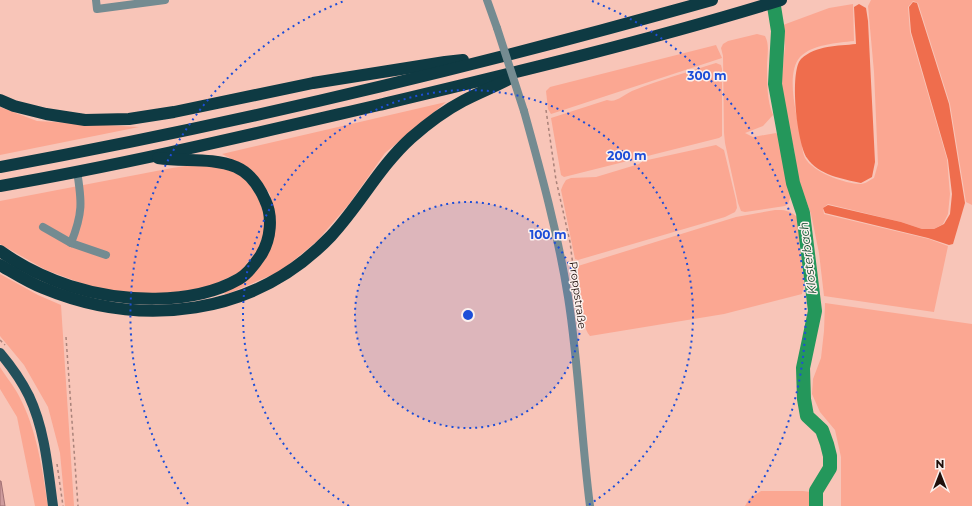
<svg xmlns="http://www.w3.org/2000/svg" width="972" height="506" font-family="Montserrat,sans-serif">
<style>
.green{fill:#fba792}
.forest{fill:#ef6d4d}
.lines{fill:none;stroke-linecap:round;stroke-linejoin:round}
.river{stroke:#24975b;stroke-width:14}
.building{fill:#ce9b9d;stroke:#a17073}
.path{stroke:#aa837a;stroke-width:1.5;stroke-dasharray:3 3;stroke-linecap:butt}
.minor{stroke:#748b91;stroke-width:8}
.major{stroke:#23505b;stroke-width:10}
.highway{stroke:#0e3a43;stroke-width:12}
.minor-bridge{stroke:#748b91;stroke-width:8}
.ring{fill:none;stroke:#1d4ed8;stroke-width:2;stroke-dasharray:2 4}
.labels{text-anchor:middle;stroke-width:3;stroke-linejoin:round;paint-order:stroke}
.street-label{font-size:11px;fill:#21100c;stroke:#fcf1ee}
.water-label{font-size:12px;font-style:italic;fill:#0a4627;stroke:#fcf1ee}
.centre{fill:#1d4ed8;stroke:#fcf1ee;stroke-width:2}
.ring-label{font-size:12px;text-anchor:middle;font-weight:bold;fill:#1d4ed8;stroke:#fcf1ee;stroke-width:3;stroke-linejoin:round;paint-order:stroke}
</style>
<rect width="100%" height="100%" fill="#f8c5b8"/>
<g class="green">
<path d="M871 0H972V205L966 202 950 104 918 3 913 1 908 7 910 32 947 159 950 194 948 214 943 224 934 229H922L901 222 828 204 823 208 824 214 929 239 948 246 934 312 824 296 819 253 811 214 798 179 794 149 788 127 781 86 785 46 783 25 829 8 853 4 854 41C837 43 813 44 800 57 785 74 797 117 801 137 802 143 802 152 805 158 813 172 845 184 861 184 865 184 870 180 874 178L878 164 874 72 868 6Z"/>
<path d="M757 34 765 36C770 45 767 56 767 67 767 82 767 101 773 115L763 126 745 133 753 137 776 133 782 139 791 196 788 204 785 206 745 212 741 211 738 203 725 143 724 133 723 56 721 48 723 44 728 41Z"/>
<polygon points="716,45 722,58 551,114 548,109 546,91 550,87"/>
<path d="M716 63 721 65 722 69V136L719 138 564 177 561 175 551 118 607 100C617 103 623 95 632 91 659 80 688 72 716 63Z"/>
<polygon points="446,102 385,153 349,204 317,241 281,271 225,295 224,290 245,280 275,225 270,194 252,170 222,154"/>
<polygon points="0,107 37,121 139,127 0,155"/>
<polygon points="716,145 724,150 736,200 737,208 735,212 725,217 578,260 575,259 561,190 563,185 566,180 571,178 596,177 639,164 643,161"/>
<polygon points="199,164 219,166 241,175 259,195 266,224 260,247 240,272 208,287 170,293 135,294 97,289 46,270 0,244 0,201 172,168"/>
<path d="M775 210C784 210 790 210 797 217L804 285 802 294 724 314 590 336C580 326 578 281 578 266L736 217Z"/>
<polygon points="0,274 38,295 61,305 74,506 65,506 60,453 48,407 24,365 0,336"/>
<polygon points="825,303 972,324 972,506 841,506 841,457 835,430 820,412 812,394 813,379 821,358 824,331"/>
<path d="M0 367C6 377 14 386 19 396 37 430 42 468 48 506H35L17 417 0 389Z"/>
<polygon points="761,491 803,491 811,492 813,506 745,506 749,499"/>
</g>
<g class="forest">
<polygon points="913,2 917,3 949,104 965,203 953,244 949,245 928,238 825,213 823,208 828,205 901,222 922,229 934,229 944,224 950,214 952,194 948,160 911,32 909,7"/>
<path d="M859 4 866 8 868 21 875 162 872 177 861 183C843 179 818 175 807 158 797 143 789 72 801 59 816 45 838 46 856 44L854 7Z"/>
</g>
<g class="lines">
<polyline class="river" points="773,0 778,31 775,84 793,183 803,213 815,311 803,368 804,399 807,416 822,430 827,444 830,456 830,468 816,491 816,506"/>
</g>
<polygon class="building" points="0,481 1,481 5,506 0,506"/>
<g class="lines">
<g class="path">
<polyline points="546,110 556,180 570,242 579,314"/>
<polyline points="66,337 78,506"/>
<polyline points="0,340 5,345"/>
<polyline points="57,464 63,506"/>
</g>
<g class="minor">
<polyline points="96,0 97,9 165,0"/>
<polyline points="487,0 497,28"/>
<path d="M524 111C541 172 558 234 568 297 579 366 581 437 590 506"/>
<polyline points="43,227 71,243 106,255"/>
<path d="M71 243C83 213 82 202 77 171"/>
</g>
<path class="major" d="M0 353C11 366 21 380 29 396 45 430 48 469 53 506"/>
<g class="highway">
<polyline points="0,100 14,106 46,114 85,120 129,119 174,112 313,83 445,62 463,60"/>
<path d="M0 167C240 123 478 66 712 0"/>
<path d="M0 186C127 164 253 134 379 105 513 73 648 41 781 0"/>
<path d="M0 251C21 266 46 278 70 286 120 302 192 306 239 279 248 274 255 264 261 255 271 239 273 216 265 200 259 186 250 173 236 167 211 157 184 162 158 158"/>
<path d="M0 265C14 273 28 282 43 288 142 329 255 316 331 236 360 205 379 167 411 138 427 124 444 111 463 101 478 93 494 87 509 79"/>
</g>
<polyline class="minor-bridge" points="497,28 524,111"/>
</g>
<circle cx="468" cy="315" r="113" fill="#1d4ed8" fill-opacity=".12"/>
<g class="ring">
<circle cx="468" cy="315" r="113"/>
<path d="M349 506A225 225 0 1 1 587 506"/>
<path d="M188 504A338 338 0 0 1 344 1M592 1A338 338 0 0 1 748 504"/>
</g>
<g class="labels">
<g class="street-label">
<text transform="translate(578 295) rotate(82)" y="4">Proppstraße</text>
</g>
<g class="water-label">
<text transform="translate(808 258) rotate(-97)" y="4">Klosterbach</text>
</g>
</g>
<circle cx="468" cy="315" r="6" class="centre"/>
<g class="ring-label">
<text x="707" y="80">300 m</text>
<text x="627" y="160">200 m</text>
<text x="548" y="239">100 m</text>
</g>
<g transform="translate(940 474)" stroke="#fcf1ee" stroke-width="3" paint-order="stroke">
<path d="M0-3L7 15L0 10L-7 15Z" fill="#21100c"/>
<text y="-6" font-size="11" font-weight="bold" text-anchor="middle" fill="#21100c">N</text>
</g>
</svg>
